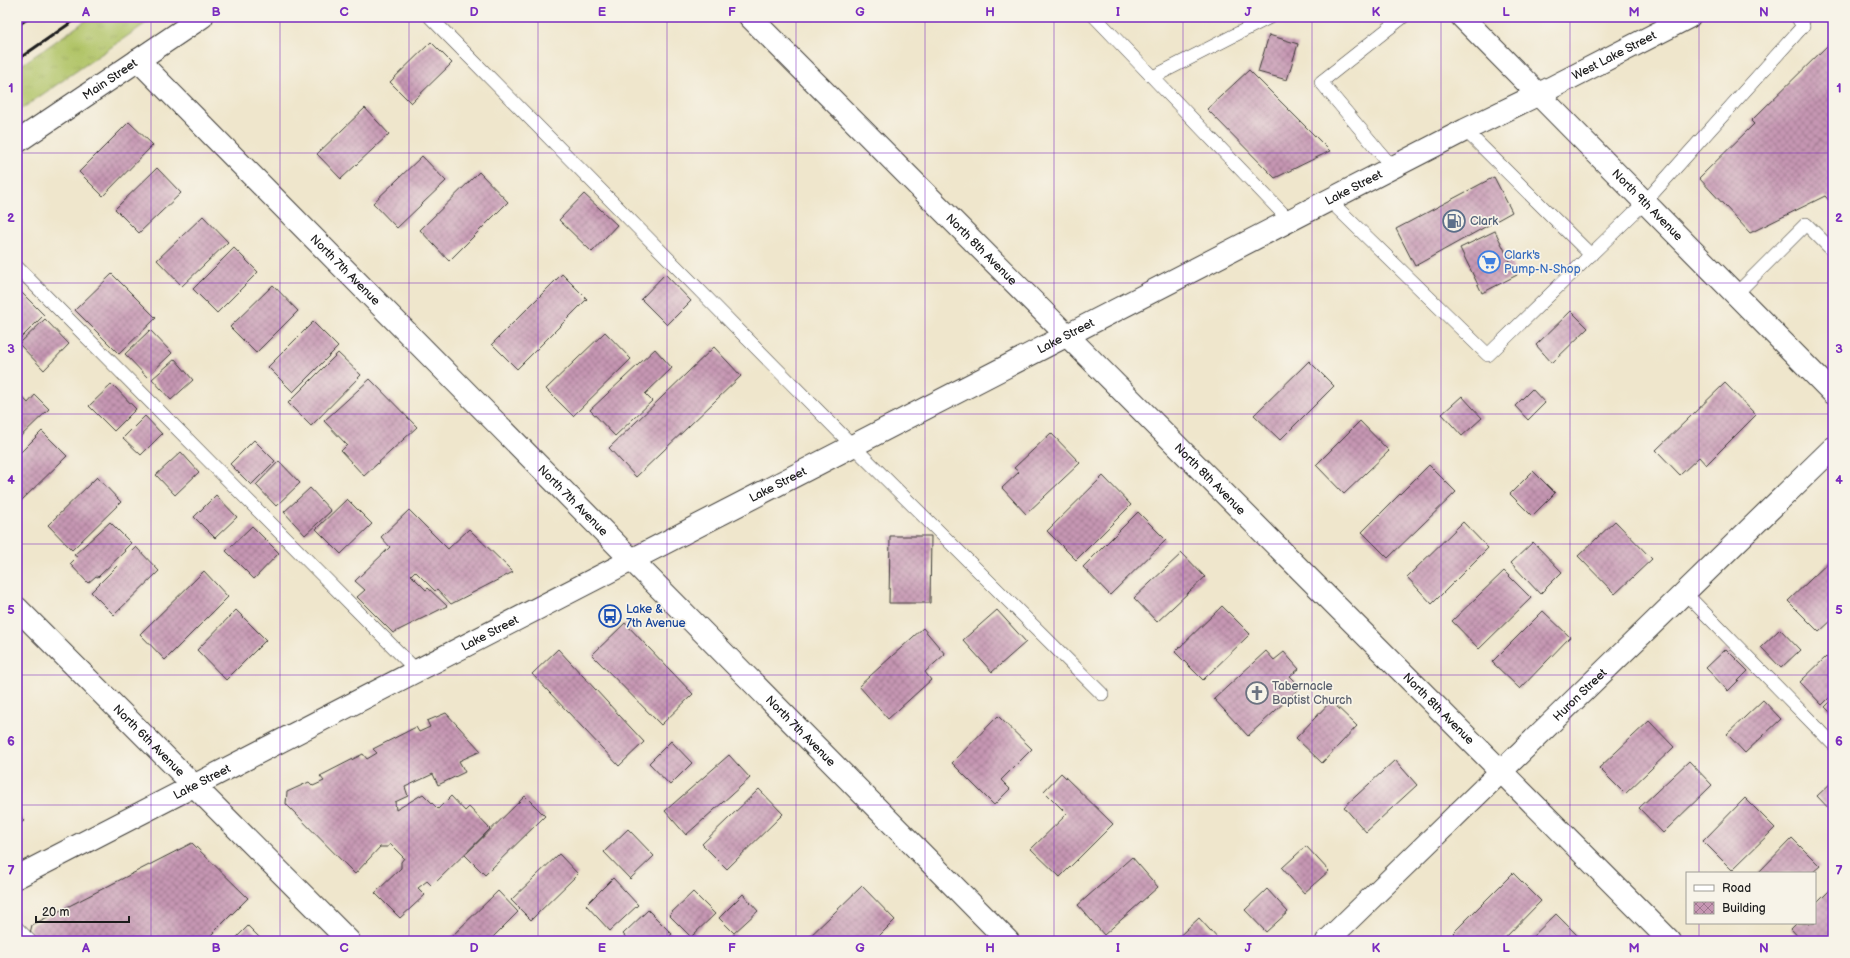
<svg xmlns="http://www.w3.org/2000/svg" width="1850" height="958" font-family="'Balsamiq Sans',sans-serif">
<style>
.grass{fill:url(#grass-tufts);stroke:#667042}
.building{fill:url(#building-cross-hatch)}
.lines{fill:none;stroke-linecap:round;stroke-linejoin:round}
.service-casing{stroke:#3c3a36;stroke-width:14}
.minor-casing{stroke:#3c3a36;stroke-width:24}
.tertiary-casing{stroke:#3c3a36;stroke-width:24}
.secondary-casing{stroke:#3c3a36;stroke-width:24}
.service{stroke:#fff;stroke-width:13}
.minor{stroke:#fff;stroke-width:22}
.tertiary{stroke:#fff;stroke-width:22}
.secondary{stroke:#fff;stroke-width:22}
.rail{stroke:#1c1c1c;stroke-width:3}
.grid{fill:none;stroke:#7b2cbf;stroke-width:1;stroke-opacity:0.55}
.labels{text-anchor:middle;stroke-width:3.5;stroke-linejoin:round;paint-order:stroke}
.street-label{font-size:12px;fill:#1c1c1c;stroke:#f7f3e8}
.service-label{font-size:12px;fill:#4e5e75;stroke:#f7f3e8;text-anchor:start}
.shop-label{font-size:12px;fill:#366cbe;stroke:#f7f3e8;text-anchor:start}
.transit-label{font-size:12px;fill:#164399;stroke:#f7f3e8;text-anchor:start}
.worship-label{font-size:12px;fill:#5b616d;stroke:#f7f3e8;text-anchor:start}
.neatline{fill:none;stroke:#7b2cbf;stroke-width:1.5}
.grid-label{font-size:13px;text-anchor:middle;font-weight:bold;fill:#7b2cbf}
</style>
<defs>
<pattern id="grass-tufts" width="24" height="20" patternUnits="userSpaceOnUse"><rect width="24" height="20" fill="#b1c467"/><path d="M3 7l-1-3M5 7V3M7 7l1-3M15 17l-1-3M17 17v-4M19 17l1-3" fill="none" stroke="#98a859"/></pattern>
<pattern id="building-cross-hatch" width="8" height="8" patternUnits="userSpaceOnUse"><rect width="8" height="8" fill="#c696b3"/><path d="M0 0l8 8M0 8l8-8" fill="none" stroke="#a07a91"/></pattern>
</defs>
<rect width="100%" height="100%" fill="#f7f3e8"/>
<filter id="ink" filterUnits="userSpaceOnUse"><feTurbulence type="fractalNoise" baseFrequency=".025" numOctaves="2"/><feDisplacementMap in="SourceGraphic" scale="8" xChannelSelector="R" yChannelSelector="G"/><feConvolveMatrix kernelMatrix="1 2 1 2 8 2 1 2 1" color-interpolation-filters="sRGB"/></filter>
<filter id="wash" filterUnits="userSpaceOnUse"><feTurbulence type="fractalNoise" baseFrequency=".012" numOctaves="4" result="noise"/><feDisplacementMap in="SourceGraphic" scale="16" xChannelSelector="R" yChannelSelector="G"/><feGaussianBlur stdDeviation="0.9" result="paint"/><feColorMatrix in="noise" values="0 0 0 0 0 0 0 0 0 0 0 0 0 0 0 0 0 1.4 0 .05"/><feComposite in="paint" operator="in"/></filter>
<g filter="url(#wash)">
<rect width="100%" height="100%" fill="#efe6cc"/>
<polygon class="grass" points="91,17 155,17 17,112 17,68"/>
<g id="blocks">
<g class="building">
<polygon points="1269,35 1298,44 1287,80 1258,72"/>
<polygon points="1833,40 1833,205 1825,196 1750,233 1699,178 1754,124 1751,121"/>
<polygon points="431,42 452,63 411,103 390,82"/>
<polygon points="1249,70 1330,151 1275,178 1207,109"/>
<polygon points="365,108 389,134 341,179 317,154"/>
<polygon points="129,122 153,145 103,196 79,172"/>
<polygon points="422,156 446,181 397,228 373,203"/>
<polygon points="157,168 181,193 139,233 115,209"/>
<polygon points="479,172 508,202 449,261 420,230"/>
<polygon points="1494,177 1512,212 1415,266 1396,229"/>
<polygon points="584,194 617,225 592,252 559,220"/>
<polygon points="203,216 228,242 182,286 157,260"/>
<polygon points="1495,231 1517,275 1482,293 1460,248"/>
<polygon points="234,248 258,272 217,313 193,289"/>
<polygon points="112,274 156,318 119,354 75,310"/>
<polygon points="562,274 587,299 517,369 492,344"/>
<polygon points="665,274 691,301 667,325 641,299"/>
<polygon points="273,285 298,311 256,353 230,327"/>
<polygon points="17,288 44,315 17,342"/>
<polygon points="1571,311 1588,328 1552,363 1536,345"/>
<polygon points="45,319 69,344 44,370 19,344"/>
<polygon points="313,322 338,347 293,392 268,367"/>
<polygon points="150,330 172,353 147,377 125,354"/>
<polygon points="605,332 631,359 573,416 546,389"/>
<polygon points="714,347 741,376 636,477 609,448"/>
<polygon points="655,349 672,368 645,394 652,401 615,436 590,410"/>
<polygon points="338,353 361,375 311,426 288,403"/>
<polygon points="175,359 193,380 171,400 152,379"/>
<polygon points="1309,361 1334,386 1280,440 1254,415"/>
<polygon points="370,379 417,427 364,476 341,451 347,445 324,421"/>
<polygon points="1725,383 1756,415 1706,465 1699,457 1680,475 1656,450"/>
<polygon points="112,384 136,409 114,431 89,406"/>
<polygon points="1532,389 1545,403 1528,420 1515,406"/>
<polygon points="17,391 28,403 35,395 49,409 17,440"/>
<polygon points="1462,396 1482,418 1462,436 1442,414"/>
<polygon points="145,416 162,434 141,455 123,438"/>
<polygon points="1360,421 1389,451 1344,494 1316,465"/>
<polygon points="42,431 67,456 21,501 17,497 17,456"/>
<polygon points="1051,433 1080,463 1026,514 1002,488 1019,472 1014,468"/>
<polygon points="254,440 275,461 251,485 230,464"/>
<polygon points="181,452 199,472 175,495 156,475"/>
<polygon points="279,461 300,483 276,506 256,485"/>
<polygon points="1429,465 1456,492 1388,558 1362,532"/>
<polygon points="1533,471 1555,493 1532,516 1510,494"/>
<polygon points="1103,476 1131,505 1076,560 1047,531"/>
<polygon points="97,477 121,502 72,550 48,525"/>
<polygon points="310,488 331,511 305,535 284,512"/>
<polygon points="216,495 237,517 215,538 194,517"/>
<polygon points="347,499 372,524 341,554 316,529"/>
<polygon points="409,510 448,549 469,529 513,572 451,604 437,589 435,591 415,571 411,575 426,590 428,588 447,606 393,633 357,597 365,590 355,581 390,547 381,537"/>
<polygon points="1138,512 1166,540 1110,595 1083,567"/>
<polygon points="1615,521 1652,559 1615,594 1578,556"/>
<polygon points="110,522 131,543 124,550 125,551 98,577 96,576 88,583 70,564 77,557 74,555"/>
<polygon points="1463,522 1488,548 1432,604 1407,577"/>
<polygon points="252,526 279,553 254,579 226,551"/>
<polygon points="890,536 931,536 930,603 889,603"/>
<polygon points="1533,542 1562,572 1540,594 1511,563"/>
<polygon points="136,547 159,571 114,615 91,592"/>
<polygon points="1182,553 1205,577 1157,622 1134,598"/>
<polygon points="1833,558 1833,619 1819,632 1788,601"/>
<polygon points="204,571 228,597 165,660 140,634"/>
<polygon points="1504,571 1531,598 1479,649 1452,621"/>
<polygon points="1222,606 1250,634 1203,680 1175,652"/>
<polygon points="236,610 266,640 226,680 197,650"/>
<polygon points="997,610 1026,642 992,672 963,640"/>
<polygon points="1543,611 1570,637 1520,689 1492,662"/>
<polygon points="625,623 693,694 661,725 592,655"/>
<polygon points="923,628 945,654 925,672 931,680 888,719 859,686"/>
<polygon points="1780,629 1800,650 1781,668 1761,647"/>
<polygon points="558,649 644,742 619,766 532,674"/>
<polygon points="1726,649 1748,671 1728,691 1706,668"/>
<polygon points="1266,651 1274,660 1284,652 1299,669 1290,676 1301,687 1248,736 1214,699"/>
<polygon points="1826,657 1833,664 1833,694 1822,705 1800,682"/>
<polygon points="1833,699 1833,715 1825,707"/>
<polygon points="1763,700 1781,719 1745,753 1727,734"/>
<polygon points="1331,701 1357,726 1322,763 1296,738"/>
<polygon points="446,713 481,751 459,761 465,772 438,785 433,774 405,787 408,796 395,802 396,810 423,794 438,809 451,796 465,811 469,807 490,829 432,886 427,881 418,888 425,895 400,918 375,893 401,868 401,862 404,858 390,844 388,847 380,847 355,874 286,804 287,792 309,782 313,786 324,781 320,776 363,754 367,759 377,753 373,749 416,727 419,732 430,727 427,721"/>
<polygon points="998,716 1032,749 1001,780 1010,789 994,805 952,763"/>
<polygon points="1649,721 1674,747 1625,794 1599,768"/>
<polygon points="671,741 692,763 670,785 649,763"/>
<polygon points="729,755 750,778 686,835 665,811"/>
<polygon points="1395,760 1417,785 1366,832 1344,807"/>
<polygon points="1689,761 1712,785 1663,833 1639,808"/>
<polygon points="1061,773 1113,824 1060,877 1031,849 1067,814 1044,791"/>
<polygon points="1833,781 1833,813 1817,796"/>
<polygon points="759,789 783,814 727,869 702,844"/>
<polygon points="525,796 545,816 485,875 465,855"/>
<polygon points="1745,798 1775,828 1732,870 1703,841"/>
<polygon points="17,813 24,821 17,825"/>
<polygon points="628,829 654,856 630,879 604,852"/>
<polygon points="1792,838 1820,866 1812,873 1758,873"/>
<polygon points="192,843 248,898 205,941 38,941 30,933 32,925"/>
<polygon points="1306,846 1329,871 1304,893 1282,868"/>
<polygon points="559,854 578,874 531,920 511,900"/>
<polygon points="1132,857 1158,887 1104,935 1078,905"/>
<polygon points="1513,873 1541,901 1502,941 1461,941 1453,933"/>
<polygon points="613,878 638,905 610,931 586,905"/>
<polygon points="862,886 895,920 874,941 805,941"/>
<polygon points="1833,887 1833,935 1826,941 1802,941 1791,929 1797,923 1815,923 1815,905"/>
<polygon points="1267,889 1288,912 1266,932 1245,910"/>
<polygon points="498,891 518,912 489,941 451,941 449,939"/>
<polygon points="693,892 715,914 691,937 669,915"/>
<polygon points="743,894 758,911 734,933 719,918"/>
<polygon points="648,910 672,934 665,941 629,941 623,934"/>
<polygon points="1556,914 1581,939 1580,941 1528,941"/>
<polygon points="1199,918 1220,941 1174,941"/>
<polygon points="248,926 263,941 233,941"/>
<polygon points="734,934 741,941 726,941"/>
</g>
</g>
</g>
<g filter="url(#ink)">
<use href="#blocks" fill-opacity="0" stroke="#3c3a36" stroke-width="1"/>
<g class="lines">
<g class="service-casing">
<g id="service">
<polyline points="430,17 853,446 1102,694"/>
<polyline points="1095,17 1289,220"/>
<polyline points="1153,77 1270,17"/>
<polyline points="1465,130 1591,255"/>
<polyline points="1392,167 1321,82 1403,17"/>
<polyline points="1329,200 1488,355 1645,202 1803,26 1797,17"/>
<polyline points="17,267 417,671"/>
<polyline points="1736,294 1806,224 1833,251"/>
<polyline points="1685,593 1833,744"/>
<polyline points="17,928 30,941"/>
</g>
</g>
<g class="minor-casing">
<g id="minor">
<path id="s1" d="M750 17 1670 941"/>
<path id="s2" d="M138 60 1008 941"/>
<path id="s3" d="M17 142 202 17"/>
<path id="s4" d="M17 608 349 941"/>
<path id="s5" d="M1327 941 1833 448"/>
</g>
</g>
<g class="tertiary-casing">
<g id="tertiary">
<path id="s6" d="M1462 17 1833 393"/>
</g>
</g>
<g class="secondary-casing">
<g id="secondary">
<path id="s7" d="M17 877 1465 130 1539 94 1689 17"/>
</g>
</g>
<use href="#service" class="service"/>
<use href="#minor" class="minor"/>
<use href="#tertiary" class="tertiary"/>
<use href="#secondary" class="secondary"/>
<g class="rail">
<polyline points="17,26 30,17"/>
<polyline points="17,60 79,17"/>
</g>
</g>
</g>
<path class="grid" d="M151 17V941M280 17V941M409 17V941M538 17V941M667 17V941M796 17V941M925 17V941M1054 17V941M1183 17V941M1312 17V941M1441 17V941M1570 17V941M1699 17V873M17 153H1833M17 283H1833M17 414H1833M17 544H1833M17 675H1833M17 805H1833M1699 923V941"/>
<defs>
<g id="fuel-ring" transform="scale(1.15)"><circle r="9.5" fill="#f7f3e8" stroke="#5c6f8a" stroke-width="1.5"/><path d="M-5.5-6h7V0h2V4h1.3V-2.5L3-4.5l.8-.8L6-3V5H2.5V1h-1V6h-7ZM-4.2-4.7v3.2H.2V-4.7Z" fill="#5c6f8a"/></g>
<g id="supermarket-ring" transform="scale(1.15)"><circle r="9.5" fill="#f7f3e8" stroke="#3f7fe0" stroke-width="1.5"/><path d="M-6-5.5h2.5l.6 2H6L4.5 2H-2.5L-4.4-4H-6ZM-1.5 3.2a1.3 1.3 0 1 0 .1 0ZM3 3.2a1.3 1.3 0 1 0 .1 0Z" fill="#3f7fe0"/></g>
<g id="bus-ring" transform="scale(1.15)"><circle r="9.5" fill="#f7f3e8" stroke="#1a4fb4" stroke-width="1.5"/><path d="M-5-6H5V4H4V6H2V4H-2V6H-4V4H-5ZM-3.5-4V0h7V-4ZM-3.5 1.2v1.5H-2V1.2ZM2 1.2v1.5H3.5V1.2Z" fill="#1a4fb4"/></g>
<g id="church-ring" transform="scale(1.15)"><circle r="9.5" fill="#f7f3e8" stroke="#6b7280" stroke-width="1.5"/><path d="M-1.2-6h2.4v3.5h3.3v2.4h-3.3V6h-2.4V-.1h-3.3v-2.4h3.3Z" fill="#6b7280"/></g>
</defs>
<g fill-rule="evenodd">
<use href="#fuel-ring" x="1454" y="221"/>
<use href="#supermarket-ring" x="1489" y="262"/>
<use href="#bus-ring" x="610" y="616"/>
<use href="#church-ring" x="1257" y="693"/>
</g>
<g class="labels">
<g class="street-label">
<text dy="4" stroke="none"><textPath href="#s7" startOffset="1796">West Lake Street</textPath></text>
<text dy="4" stroke="none"><textPath href="#s3" startOffset="112">Main Street</textPath></text>
<text dy="4" stroke="none"><textPath href="#s7" startOffset="1504">Lake Street</textPath></text>
<text dy="4" stroke="none"><textPath href="#s6" startOffset="264">North 9th Avenue</textPath></text>
<text dy="4" stroke="none"><textPath href="#s1" startOffset="328">North 8th Avenue</textPath></text>
<text dy="4" stroke="none"><textPath href="#s2" startOffset="295">North 7th Avenue</textPath></text>
<text dy="4" stroke="none"><textPath href="#s7" startOffset="1180">Lake Street</textPath></text>
<text dy="4" stroke="none"><textPath href="#s1" startOffset="652">North 8th Avenue</textPath></text>
<text dy="4" stroke="none"><textPath href="#s7" startOffset="856">Lake Street</textPath></text>
<text dy="4" stroke="none"><textPath href="#s2" startOffset="619">North 7th Avenue</textPath></text>
<text dy="4" stroke="none"><textPath href="#s7" startOffset="532">Lake Street</textPath></text>
<text dy="4" stroke="none"><textPath href="#s5" startOffset="353">Huron Street</textPath></text>
<text dy="4" stroke="none"><textPath href="#s1" startOffset="976">North 8th Avenue</textPath></text>
<text dy="4" stroke="none"><textPath href="#s2" startOffset="943">North 7th Avenue</textPath></text>
<text dy="4" stroke="none"><textPath href="#s4" startOffset="187">North 6th Avenue</textPath></text>
<text dy="4" stroke="none"><textPath href="#s7" startOffset="208">Lake Street</textPath></text>
</g>
<g class="service-label">
<text x="1470" y="225">Clark</text>
</g>
<g class="shop-label">
<text x="1504" y="259">Clark's<tspan x="1504" dy="14">Pump-N-Shop</tspan></text>
</g>
<g class="transit-label">
<text x="626" y="613">Lake &amp;<tspan x="626" dy="14">7th Avenue</tspan></text>
</g>
<g class="worship-label">
<text x="1272" y="690">Tabernacle<tspan x="1272" dy="14">Baptist Church</tspan></text>
</g>
</g>
<rect width="1850" height="958" fill="none" stroke="#f7f3e8" stroke-width="44"/>
<rect x="1686" y="872" width="130" height="52" fill="#f7f3e8" stroke="#9f9d96"/>
<rect x="1694" y="885" width="20" height="6" fill="#ffffff" stroke="#9f9d96"/>
<text x="1722" y="892" font-size="12" fill="#1c1c1c">Road</text>
<rect x="1694" y="902" width="20" height="12" fill="url(#building-cross-hatch)" stroke="#9f9d96"/>
<text x="1722" y="912" font-size="12" fill="#1c1c1c">Building</text>
<path d="M36 916v6h93v-6" fill="none" stroke="#1c1c1c" stroke-width="2"/>
<text x="42" y="916" font-size="12" fill="#1c1c1c" stroke="#f7f3e8" stroke-width="3" paint-order="stroke">20 m</text>
<rect x="22" y="22" width="1806" height="914" class="neatline"/>
<g class="grid-label">
<text x="86" y="16">A</text>
<text x="216" y="16">B</text>
<text x="344" y="16">C</text>
<text x="474" y="16">D</text>
<text x="602" y="16">E</text>
<text x="732" y="16">F</text>
<text x="860" y="16">G</text>
<text x="990" y="16">H</text>
<text x="1118" y="16">I</text>
<text x="1248" y="16">J</text>
<text x="1376" y="16">K</text>
<text x="1506" y="16">L</text>
<text x="1634" y="16">M</text>
<text x="1764" y="16">N</text>
<text x="11" y="92">1</text>
<text x="1839" y="92">1</text>
<text x="11" y="222">2</text>
<text x="1839" y="222">2</text>
<text x="11" y="353">3</text>
<text x="1839" y="353">3</text>
<text x="11" y="484">4</text>
<text x="1839" y="484">4</text>
<text x="11" y="614">5</text>
<text x="1839" y="614">5</text>
<text x="11" y="745">6</text>
<text x="1839" y="745">6</text>
<text x="11" y="875">7</text>
<text x="1839" y="875">7</text>
<text x="86" y="952">A</text>
<text x="216" y="952">B</text>
<text x="344" y="952">C</text>
<text x="474" y="952">D</text>
<text x="602" y="952">E</text>
<text x="732" y="952">F</text>
<text x="860" y="952">G</text>
<text x="990" y="952">H</text>
<text x="1118" y="952">I</text>
<text x="1248" y="952">J</text>
<text x="1376" y="952">K</text>
<text x="1506" y="952">L</text>
<text x="1634" y="952">M</text>
<text x="1764" y="952">N</text>
</g>
</svg>
